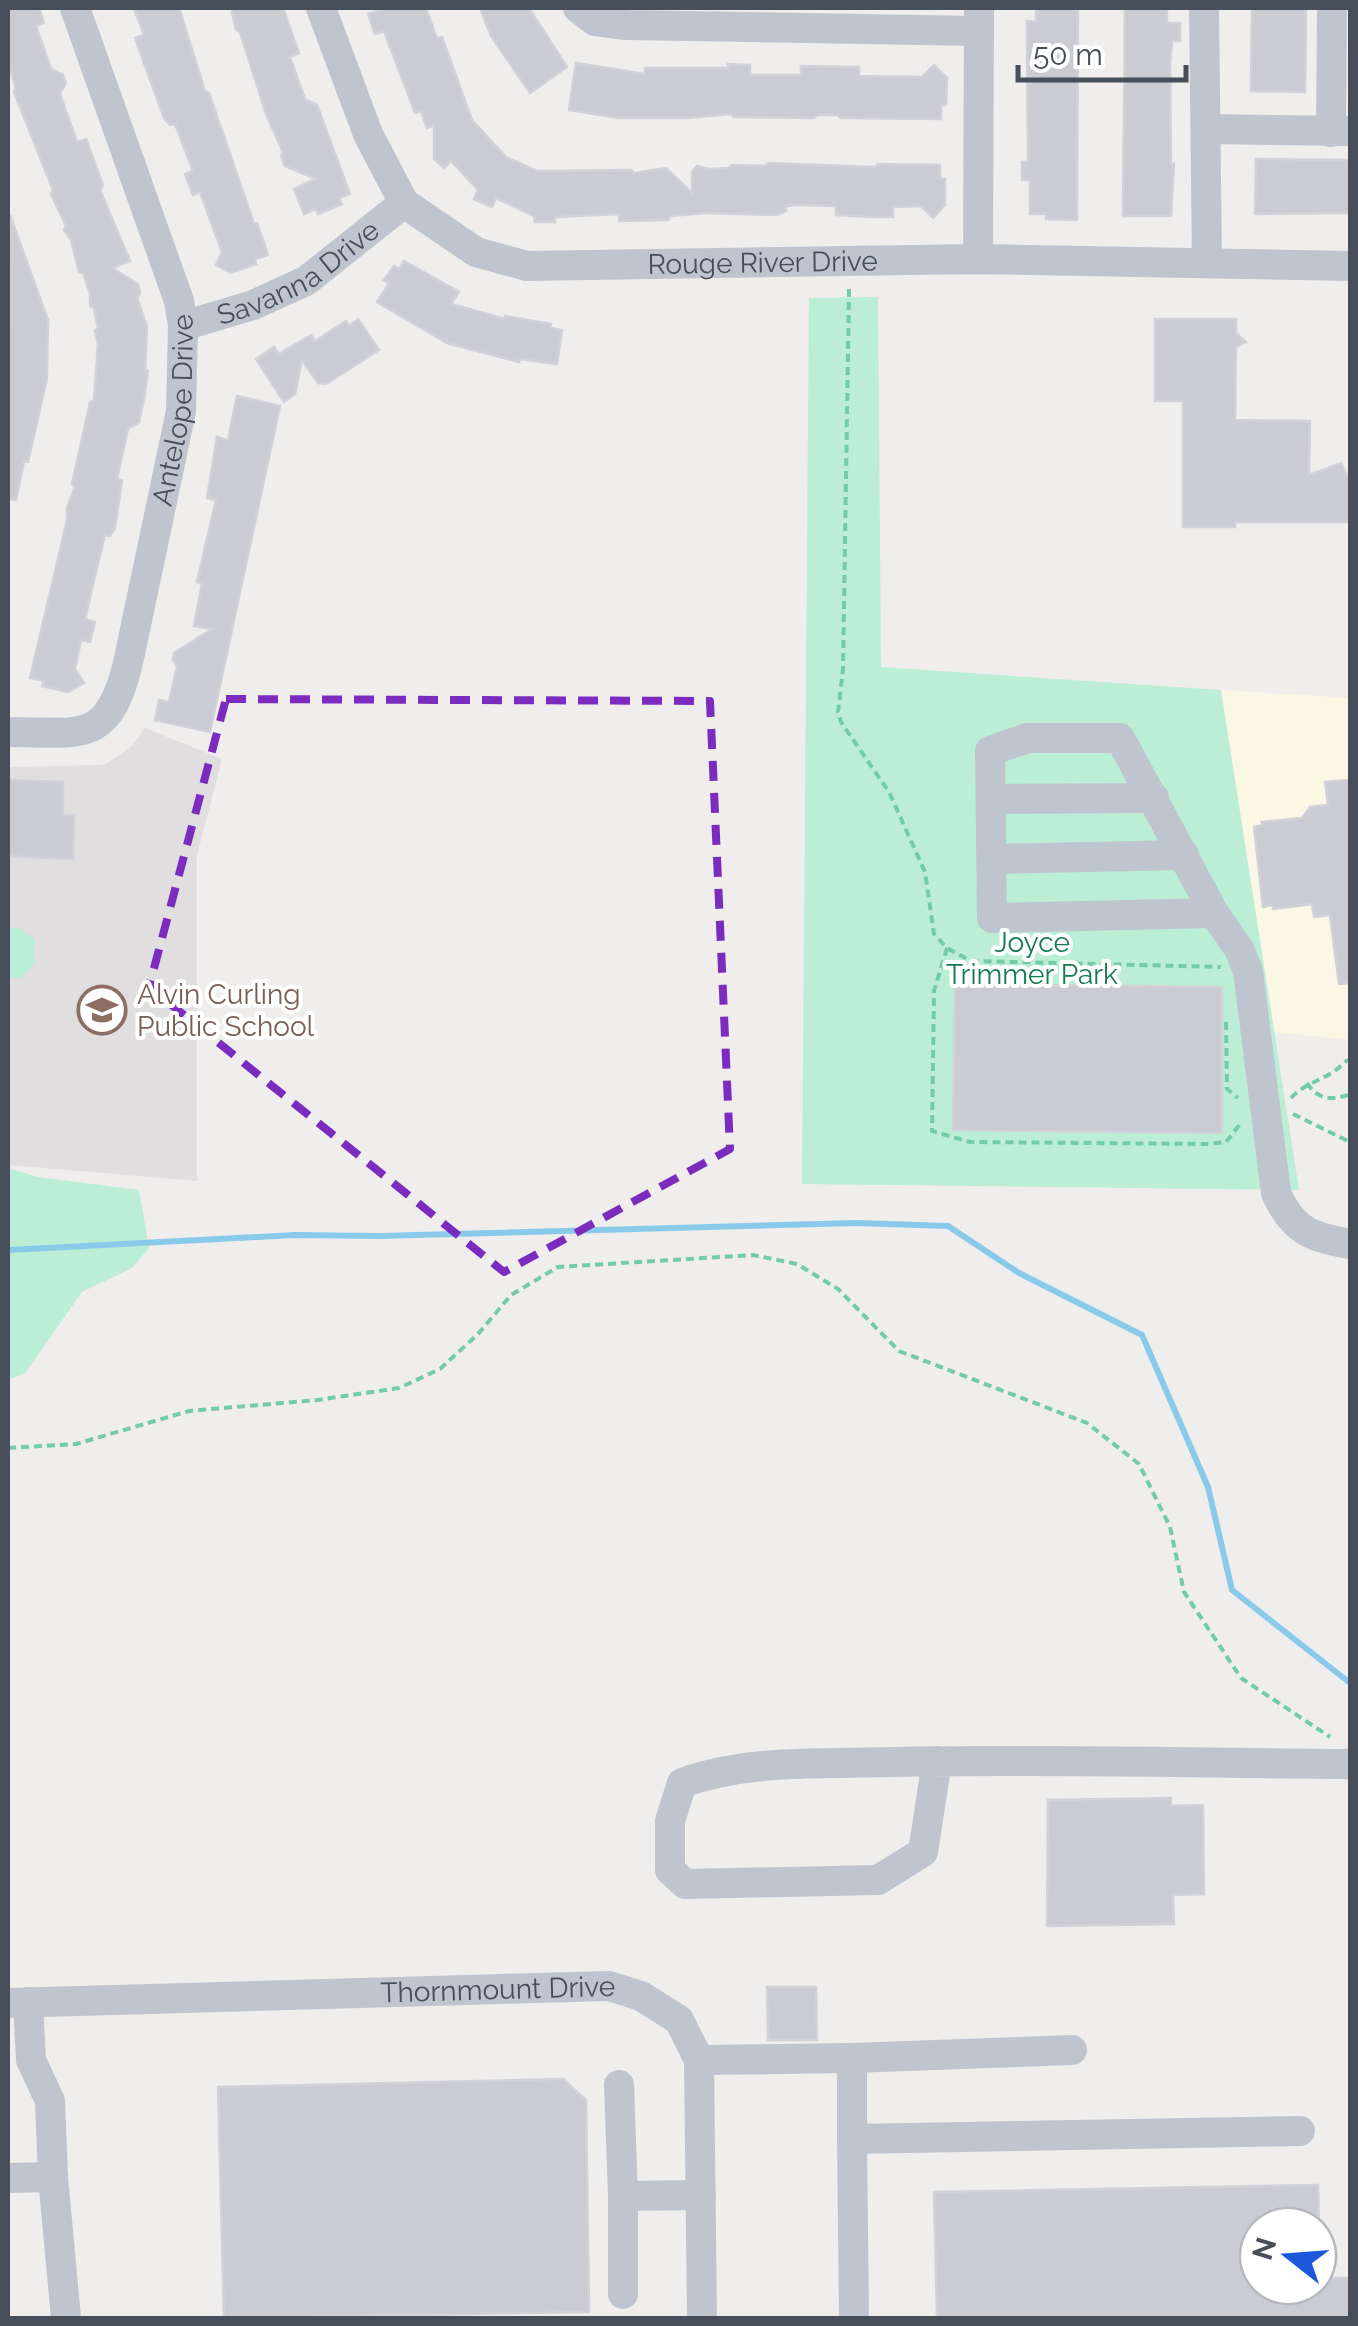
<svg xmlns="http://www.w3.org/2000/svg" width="1358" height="2326" font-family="Raleway,sans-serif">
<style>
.commercial{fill:#fbf7e5}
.education{fill:#e1dedf}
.green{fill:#bbeed5}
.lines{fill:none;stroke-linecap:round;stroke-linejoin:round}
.stream{stroke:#89caea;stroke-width:6}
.building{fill:#cacbd3;stroke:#d1d2d9;stroke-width:2.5}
.path{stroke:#74cbaa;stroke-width:4;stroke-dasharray:8 5;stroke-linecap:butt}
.minor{stroke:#bec5cf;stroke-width:30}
.marked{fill:none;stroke:#7b2cbf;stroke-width:8;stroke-dasharray:20 12;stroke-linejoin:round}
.labels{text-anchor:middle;stroke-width:8;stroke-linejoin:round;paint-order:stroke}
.street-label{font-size:28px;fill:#464e5a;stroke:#fff}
.park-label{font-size:28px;fill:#187a54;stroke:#fff}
.education-label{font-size:28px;fill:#785e54;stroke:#fff;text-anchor:start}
</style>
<rect width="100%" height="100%" fill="#f0eded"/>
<polygon class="commercial" points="1221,690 1350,698 1350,1040 1274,1032"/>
<polygon class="education" points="145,728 222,759 197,855 197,1181 8,1165 8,767 104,765 131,747"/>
<g class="green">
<polygon points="878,297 881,667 1221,690 1299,1190 802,1184 809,298"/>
<polygon points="8,928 19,928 34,939 34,964 21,978 8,978"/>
<polygon points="8,1168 38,1177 139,1190 149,1248 132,1268 82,1292 25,1373 8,1380"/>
</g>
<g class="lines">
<polyline class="stream" points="8,1250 295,1235 380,1236 857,1223 948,1226 1019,1273 1142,1335 1208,1487 1232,1590 1350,1683"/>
</g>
<g class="building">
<polygon points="8,8 39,8 44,23 36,26 51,69 63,75 66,83 60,94 77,142 86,139 103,185 100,190 130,261 112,268 138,284 140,293 137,298 147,327 145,370 148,371 144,399 139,422 128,429 117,479 122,480 115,528 110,536 105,535 94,580 85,619 95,622 90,642 81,640 75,669 84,683 68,692 42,686 44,681 30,678 67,520 67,508 75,487 72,484 90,402 94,400 98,344 95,331 98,328 94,308 90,306 90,293 83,273 79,272 71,240 64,230 66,226 51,194 53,190 14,92 16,88 8,63"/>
<polygon points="134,8 179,8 205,91 209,93 254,224 257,223 268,255 255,259 256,264 231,273 216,265 222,252 200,192 193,195 185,174 193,171 175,124 170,125 164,118 135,38 144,35"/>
<polygon points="231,8 283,8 299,53 290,57 305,99 317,105 350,194 339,198 342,204 318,214 316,209 304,214 294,189 316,179 285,166 281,156 283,152 266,114 240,32 236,30"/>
<polygon points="387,8 426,8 437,39 442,37 472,120 506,157 537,171 631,170 634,173 666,168 692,193 692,172 697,166 709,169 729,168 732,165 765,166 768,163 875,167 878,164 940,165 940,179 945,179 945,205 933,218 921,206 893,207 893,217 872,217 836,215 836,206 797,205 786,206 786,211 777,215 705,213 671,216 668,220 619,221 619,214 555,217 555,222 535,222 534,216 496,198 492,207 474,199 478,190 451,161 444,168 434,159 434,125 427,128 421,111 415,113 384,31 375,34 368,14"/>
<polygon points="480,8 529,8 567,67 530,93 491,36"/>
<polygon points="1036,8 1078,8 1077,220 1046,219 1046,214 1030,214 1030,180 1022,180 1022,162 1028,162 1027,21 1036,22"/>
<polygon points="1125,8 1167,8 1167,23 1180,23 1180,41 1172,41 1170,64 1171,164 1174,164 1171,216 1123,216"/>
<polygon points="1252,8 1306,8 1305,92 1251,91"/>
<polygon points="576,63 645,74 645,68 728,68 728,64 750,65 750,75 801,75 801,66 859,67 859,76 922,77 934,65 947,78 946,105 941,105 941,119 841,118 838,115 817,115 814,118 734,117 731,114 687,118 619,118 569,110"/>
<polygon points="1256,159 1350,160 1350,213 1255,214"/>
<polygon points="10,215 48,320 47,378 28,462 24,461 16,500 8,499"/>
<polygon points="404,261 459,292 451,304 505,319 505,316 551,324 550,328 562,330 557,364 520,359 519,362 447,343 377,302 389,283 384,280 394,266 399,269"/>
<polygon points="358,319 379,350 326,384 318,383 302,360 295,394 284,402 256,359 274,347 279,354 311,335 315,341 346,321 349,326"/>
<polygon points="1155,319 1236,319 1236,333 1246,342 1236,347 1235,420 1310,421 1309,475 1341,463 1350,481 1350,522 1235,522 1235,527 1183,527 1183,401 1155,401"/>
<polygon points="237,396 280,406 210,732 155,720 159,700 169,702 177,666 173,660 174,653 212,629 194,626 202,584 197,582 216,500 207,498 217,437 228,440"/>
<polygon points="8,780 63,782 63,815 74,815 73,859 8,856"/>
<polygon points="1350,780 1350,983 1339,984 1330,915 1314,917 1312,904 1273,909 1273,905 1263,907 1254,827 1263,825 1262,822 1302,818 1310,807 1328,805 1325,782"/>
<polygon points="955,984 1222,987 1222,1133 953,1130"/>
<polygon points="1171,1798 1171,1806 1203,1805 1204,1894 1173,1895 1174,1924 1047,1926 1048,1800"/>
<polygon points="767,1987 816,1987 817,2040 768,2040"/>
<polygon points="563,2079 586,2100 589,2312 224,2318 218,2087"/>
<polygon points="1318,2185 1319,2226 1258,2226 1258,2286 1318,2286 1318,2278 1350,2278 1350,2318 937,2318 934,2192"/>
</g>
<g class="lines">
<g class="path">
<polyline points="849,289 843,669 838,712 841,722 889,792 925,872 934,934 947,948 971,961 1221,967"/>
<polyline points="947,948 934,991 932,1131 970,1142 1209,1144 1226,1142 1241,1123"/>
<polyline points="1226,1022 1227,1089 1238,1098"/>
<path d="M1307 1083C1318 1100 1332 1101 1350 1094"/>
<path d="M1291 1098C1308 1080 1329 1080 1346 1061L1350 1060"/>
<polyline points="1293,1114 1350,1142"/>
<polyline points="8,1448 76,1444 189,1411 317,1400 399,1388 440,1369 478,1334 511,1295 558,1267 753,1255 797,1264 838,1289 899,1351 1087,1423 1139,1464 1170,1527 1184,1592 1241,1678 1330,1737"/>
</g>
<g class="minor">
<path id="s1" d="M321 8 368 134 404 203 476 252 527 266 978 259 1350 266"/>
<polyline points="578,8 595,21 626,25 979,31"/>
<polyline points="1204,8 1207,263"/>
<polyline points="1206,129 1350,131"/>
<polyline points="1331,132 1332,8"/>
<polyline points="978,259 979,8"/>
<path id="s2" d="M183 326 253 305 306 281 404 203"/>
<path id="s3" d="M8 732C80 732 108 746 128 663L181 411 183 326 179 301 75 8"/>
<polyline points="991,799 1154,798"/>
<polyline points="993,859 1184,855"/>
<path d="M1214 913 1120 738H1027L990 751 992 918 1214 913 1239 949 1248 971 1276 1193C1293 1231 1311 1237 1350 1244"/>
<path d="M937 1761 923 1852 878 1880 685 1884 670 1870V1821L682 1783C749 1759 822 1764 893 1762 1045 1759 1198 1763 1350 1764"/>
<path id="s4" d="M8 2003 609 1986 641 1996 679 2020 699 2060 702 2318"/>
<polyline points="699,2060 852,2058"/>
<polyline points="619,2085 623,2196 701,2195"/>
<polyline points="852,2139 852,2058 1072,2050"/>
<polyline points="53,2177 66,2318"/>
<polyline points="8,2178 53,2177 50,2101 31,2060 28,2002"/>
<polyline points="623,2196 623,2294"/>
<polyline points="854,2318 852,2139 1300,2131"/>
</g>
</g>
<path class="marked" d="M226 699 710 701 730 1149 504 1272 149 987Z"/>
<defs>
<g id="school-ring" transform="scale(2.5)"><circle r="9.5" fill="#fff" stroke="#8d6e63" stroke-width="1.5"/><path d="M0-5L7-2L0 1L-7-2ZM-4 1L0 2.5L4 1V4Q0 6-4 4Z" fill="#8d6e63"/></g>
</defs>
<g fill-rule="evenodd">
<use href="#school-ring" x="102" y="1010"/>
</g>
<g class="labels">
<g class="street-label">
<text dy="10" stroke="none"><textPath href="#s1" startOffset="588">Rouge River Drive</textPath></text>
<text dy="10" stroke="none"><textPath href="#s2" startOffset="128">Savanna Drive</textPath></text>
<text dy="10" stroke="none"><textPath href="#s3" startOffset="418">Antelope Drive</textPath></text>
<text dy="10" stroke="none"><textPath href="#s4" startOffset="490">Thornmount Drive</textPath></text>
</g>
<g class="park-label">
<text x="1032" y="952">Joyce<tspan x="1032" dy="32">Trimmer Park</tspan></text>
</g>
<g class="education-label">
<text x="137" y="1004">Alvin Curling<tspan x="137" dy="32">Public School</tspan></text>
</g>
</g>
<rect width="1358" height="2326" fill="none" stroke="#464e5a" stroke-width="20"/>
<g transform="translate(1288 2256) rotate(287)"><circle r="48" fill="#ffffff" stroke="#b5b8bd" stroke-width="2.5"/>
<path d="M0-8L18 38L0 25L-18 38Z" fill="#1b58db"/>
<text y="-15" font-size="28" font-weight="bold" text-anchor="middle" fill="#464e5a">N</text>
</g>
<path d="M1018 65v15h168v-15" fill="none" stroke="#464e5a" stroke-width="5"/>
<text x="1033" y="65" font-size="30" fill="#464e5a" stroke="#ffffff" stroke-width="8" paint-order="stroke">50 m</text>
</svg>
